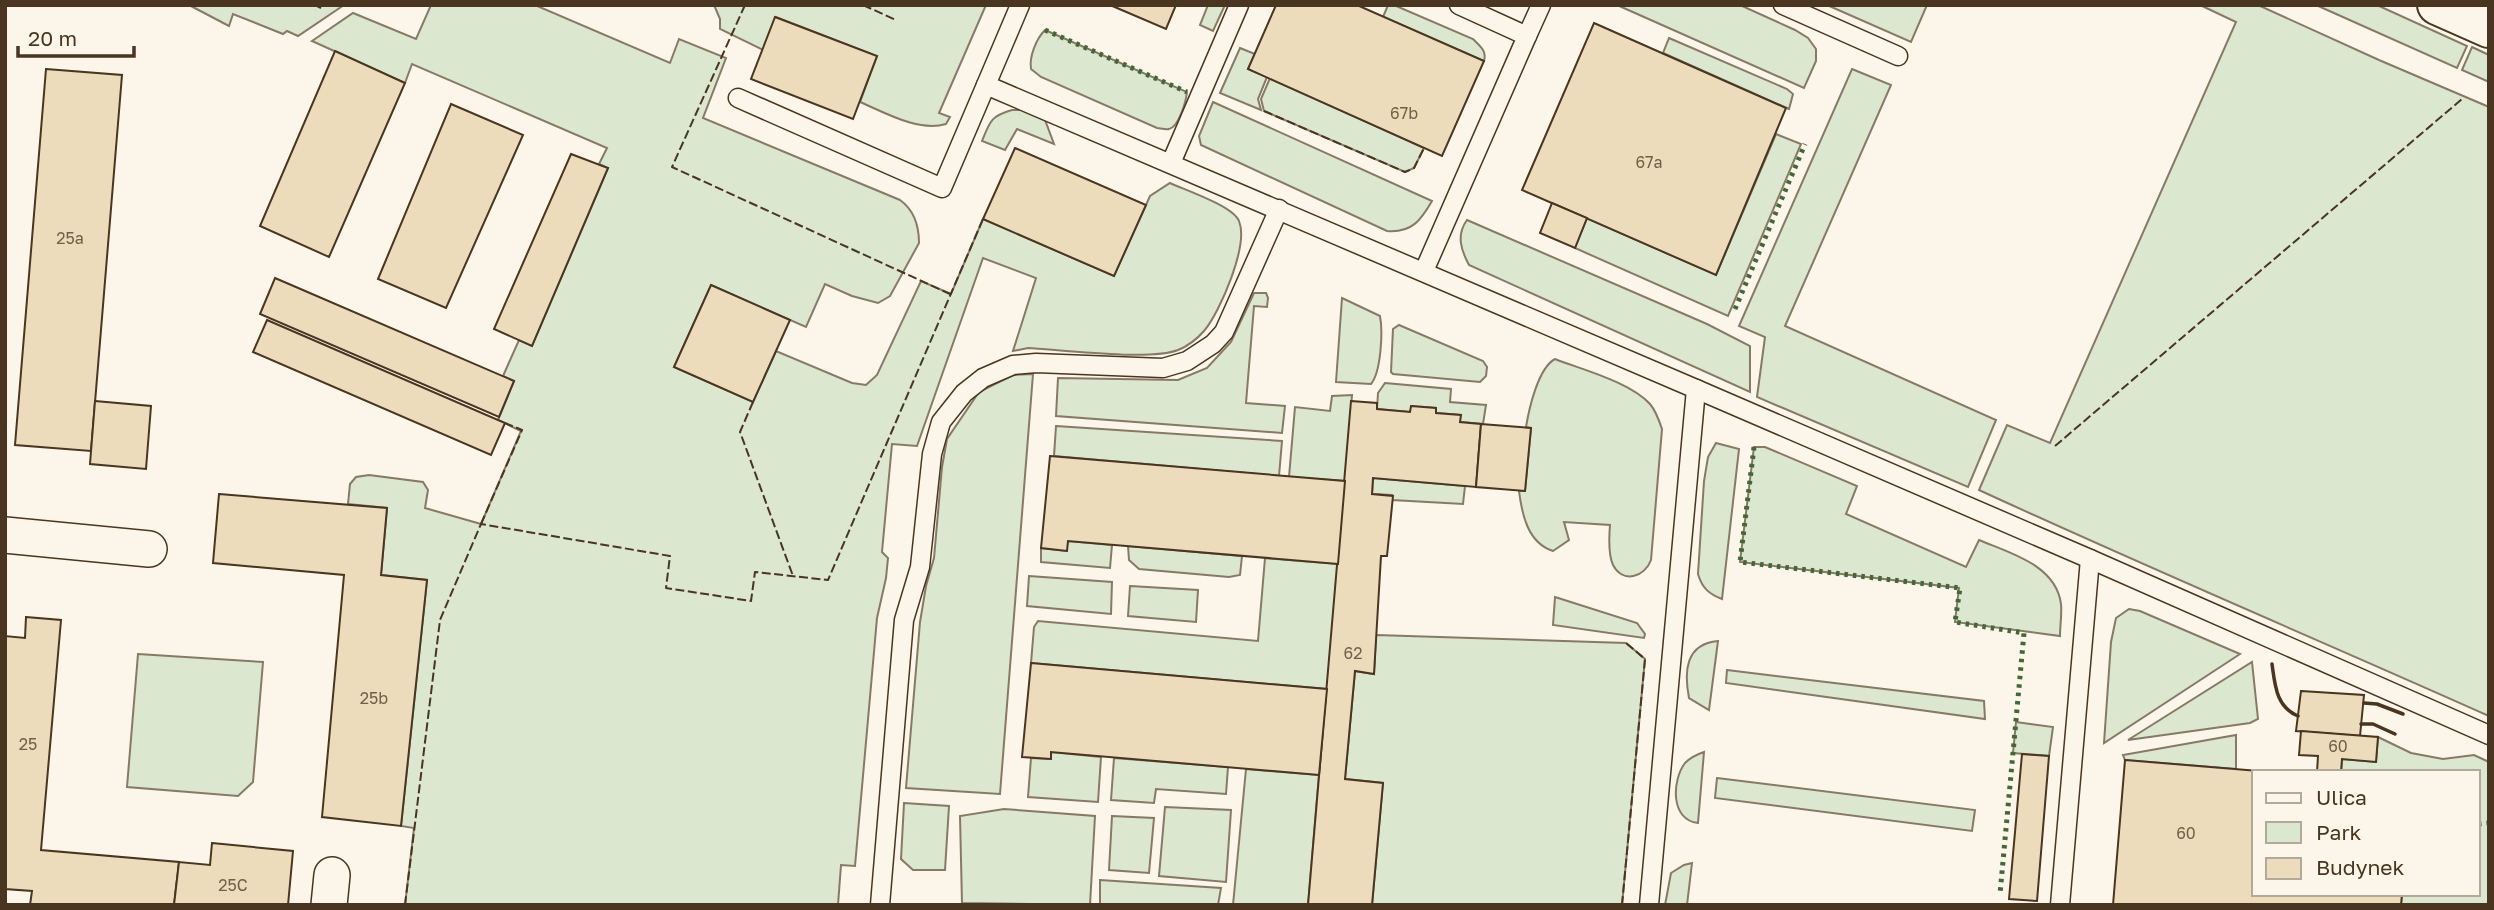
<svg xmlns="http://www.w3.org/2000/svg" width="2494" height="910" font-family="'Golos Text',sans-serif">
<style>
.green{fill:#dce7d0;stroke:#887966;stroke-width:2}
.building{fill:#ecdcbc;stroke:#4a3520;stroke-width:2}
.lines{fill:none;stroke-linecap:round;stroke-linejoin:round}
.lane-casing{stroke:#4a3520;stroke-width:21}
.street-casing{stroke:#4a3520;stroke-width:38}
.secondary-casing{stroke:#4a3520;stroke-width:42}
.lane{stroke:#fbf6e9;stroke-width:18}
.street{stroke:#fbf6e9;stroke-width:35}
.secondary{stroke:#fbf6e9;stroke-width:38}
.hedge{stroke:#436837;stroke-width:5;stroke-dasharray:3.5 5;stroke-linecap:butt}
.fence{stroke:#4a3520;stroke-width:2;stroke-dasharray:9 3.5;stroke-linecap:butt}
.wall{stroke:#4a3520;stroke-width:3.5}
.labels{text-anchor:middle;stroke-width:5;stroke-linejoin:round;paint-order:stroke}
.number-label{font-size:16px;fill:#725f47}
</style>
<rect width="100%" height="100%" fill="#fbf6e9"/>
<g class="green">
<polygon points="189,5 338,5 341,7 298,36 287,31 283,34 233,14 229,26"/>
<path d="M431 5H535L670 63 679 39 726 58 703 118 900 200C914 210 919 225 919 243L890 296 878 303 852 296 825 284 806 327 711 285 674 367 753 402 776 351 852 383 866 385 877 375 921 281 951 294 983 219 1114 276 1150 196 1170 183C1185 190 1233 206 1239 221 1249 245 1220 312 1204 331 1197 339 1188 346 1178 350 1150 361 1062 350 1028 348L1013 351 1036 278 983 258 917 446 892 444 882 552 888 558 886 578 877 618 855 866 841 865 838 905H405L414 828 401 826 427 580 381 575 387 508 348 504 350 484 356 477 369 475 423 482 428 490 425 508 481 524 521 431 498 420 514 381 503 376 519 340 532 346 608 168 599 164 607 148 412 64 405 83 312 41 353 13 416 39Z"/>
<path d="M714 5H986L939 113 950 117 946 124C918 132 886 113 860 102L877 56 776 17 763 50 720 29V19Z"/>
<polygon points="1208,5 1225,5 1213,31 1200,25"/>
<path d="M1388 5H1394L1473 39C1480 46 1487 51 1484 61L1383 17Z"/>
<polygon points="1617,5 1740,5 1795,30 1808,38 1816,49 1816,61 1804,88"/>
<polygon points="1827,5 1927,5 1911,42"/>
<path d="M2200 5H2258L2379 60 2489 107V716C2319 640 2148 568 1979 490L2007 425 2050 443 2236 22Z"/>
<polygon points="2316,5 2377,5 2467,46 2457,68"/>
<path d="M1045 30 1187 92C1186 101 1179 127 1169 129 1167 130 1159 128 1157 128L1041 77 1031 69C1029 57 1036 39 1045 30Z"/>
<polygon points="1669,38 1787,89 1793,94 1789,109 1663,53"/>
<polygon points="2472,47 2489,55 2489,82 2462,70"/>
<polygon points="1240,48 1255,54 1248,69 1267,77 1258,99 1261,110 1220,93"/>
<polygon points="1852,69 1891,85 1785,326 1996,420 1968,487 1757,397 1765,337 1739,326"/>
<polygon points="1270,78 1424,148 1414,168 1405,172 1264,111 1261,99"/>
<path d="M1213 102 1432 201C1421 220 1412 233 1387 231L1201 145 1199 136Z"/>
<path d="M1012 110H1023L1045 120 1054 144 1017 129 1005 150 982 141C990 121 991 116 1012 110Z"/>
<polygon points="1776,134 1801,144 1728,316 1575,248 1587,218 1716,275"/>
<path d="M1467 220 1707 324 1750 346V392L1469 265C1461 250 1456 235 1467 220Z"/>
<polygon points="1254,293 1266,293 1268,298 1267,307 1254,306 1246,403 1285,406 1282,433 1056,416 1058,378 1178,380 1207,368 1231,342"/>
<path d="M1342 298 1380 316C1383 332 1381 372 1371 384L1336 382Z"/>
<polygon points="1399,325 1483,361 1487,367 1486,376 1480,382 1393,374 1391,372 1393,329"/>
<path d="M1555 359C1583 370 1630 382 1650 404 1656 411 1659 420 1662 429L1651 560C1645 577 1623 584 1613 565 1608 554 1609 537 1610 525L1564 522 1569 540 1553 551C1528 543 1522 515 1519 491H1525L1531 428 1526 427C1529 409 1538 368 1555 359Z"/>
<polygon points="1033,374 1000,794 906,788 920,622 926,586 934,558 942,467 947,439 979,392 1013,375"/>
<polygon points="1385,383 1451,389 1450,402 1486,405 1483,424 1460,422 1460,415 1436,413 1436,408 1412,406 1410,412 1377,409 1378,393"/>
<polygon points="1352,395 1345,481 1289,477 1295,407 1330,411 1332,396"/>
<polygon points="1056,426 1282,441 1279,476 1054,456"/>
<path d="M1716 443 1739 449 1722 599C1709 594 1702 588 1698 574L1704 481 1708 457Z"/>
<path d="M1754 447H1765L1857 486 1846 514 1966 567 1979 540C2010 553 2056 565 2061 604 2062 614 2060 626 2060 636L1955 622 1959 588 1740 562Z"/>
<polygon points="1373,478 1465,486 1463,504 1392,500 1392,495 1372,494"/>
<polygon points="1068,541 1112,545 1110,568 1041,562 1041,548 1066,551"/>
<polygon points="1128,546 1242,556 1240,575 1229,577 1139,569 1129,560"/>
<polygon points="1265,558 1338,564 1327,689 1031,663 1034,627 1038,621 1258,641"/>
<polygon points="1029,576 1112,582 1111,614 1027,606"/>
<polygon points="1130,586 1198,590 1196,622 1128,616"/>
<polygon points="1555,597 1637,623 1645,634 1644,638 1553,625"/>
<polygon points="2129,609 2140,611 2240,654 2104,743 2111,642 2116,618"/>
<polygon points="1376,635 1626,643 1645,659 1622,905 1372,905 1383,783 1345,779 1355,671 1374,674"/>
<path d="M1718 641 1709 710 1689 698C1684 672 1685 644 1718 641Z"/>
<polygon points="138,654 263,662 253,782 238,796 127,787"/>
<polygon points="2252,662 2258,719 2250,723 2128,740"/>
<polygon points="1727,670 1984,701 1985,719 1726,683"/>
<polygon points="2016,722 2053,727 2049,756 2013,753"/>
<polygon points="2236,735 2236,769 2125,760 2123,755"/>
<polygon points="2378,737 2411,753 2443,759 2474,755 2489,762 2489,905 2401,905 2402,894 2478,894 2478,772 2341,772 2342,759 2376,762"/>
<polygon points="1051,752 1101,757 1098,802 1028,797 1031,758 1050,759"/>
<path d="M1704 752 1698 823C1670 820 1672 780 1685 763 1690 758 1698 754 1704 752Z"/>
<polygon points="1114,758 1228,767 1226,794 1156,789 1154,803 1111,800"/>
<polygon points="1246,769 1319,775 1308,905 1233,905"/>
<polygon points="1717,778 1975,810 1972,831 1715,798"/>
<polygon points="904,803 949,806 945,870 913,870 901,859"/>
<polygon points="1165,807 1231,810 1226,882 1159,876"/>
<polygon points="1004,809 1095,816 1090,905 962,903 960,816"/>
<polygon points="1112,816 1154,818 1149,873 1109,870"/>
<polygon points="1692,863 1687,905 1665,905 1671,873 1684,865"/>
<polygon points="1100,880 1221,888 1218,905 1100,905"/>
</g>
<g class="building">
<polygon points="1110,5 1176,5 1166,29"/>
<polygon points="1276,5 1357,5 1484,61 1442,156 1248,69"/>
<polygon points="775,17 877,56 853,119 751,79"/>
<polygon points="1594,23 1786,108 1716,275 1522,190"/>
<polygon points="335,51 405,83 329,257 260,226"/>
<polygon points="46,69 122,75 91,451 15,445"/>
<polygon points="451,104 523,135 446,308 378,279"/>
<polygon points="1015,148 1146,205 1114,276 983,219"/>
<polygon points="571,154 608,168 532,346 494,329"/>
<polygon points="1552,203 1587,218 1575,248 1540,233"/>
<polygon points="275,278 514,381 499,417 260,314"/>
<polygon points="711,285 790,320 753,402 674,367"/>
<polygon points="267,320 505,423 491,455 253,352"/>
<polygon points="95,401 151,406 146,469 90,464"/>
<polygon points="1351,401 1377,403 1377,409 1410,412 1411,406 1436,408 1436,413 1461,415 1460,422 1481,424 1476,487 1373,478 1372,494 1393,496 1387,556 1381,556 1374,674 1355,671 1345,779 1383,783 1372,905 1308,905"/>
<polygon points="1481,424 1531,428 1525,491 1476,487"/>
<polygon points="1050,456 1345,481 1338,564 1068,541 1067,551 1041,548"/>
<polygon points="219,494 387,508 381,575 427,580 401,826 322,817 344,575 213,563"/>
<polygon points="26,617 61,620 41,850 179,862 174,905 30,905 32,891 5,889 5,636 25,638"/>
<polygon points="1031,663 1327,689 1319,775 1051,752 1051,759 1022,757"/>
<polygon points="2301,691 2364,695 2360,736 2296,731"/>
<polygon points="2301,731 2378,737 2376,762 2342,759 2341,772 2317,772 2318,756 2299,755"/>
<polygon points="2022,754 2049,756 2037,901 2009,899"/>
<polygon points="2125,760 2271,772 2254,772 2254,894 2402,894 2401,905 2113,905"/>
<polygon points="212,843 293,851 288,905 174,905 179,862 210,865"/>
</g>
<g class="lines">
<g class="lane-casing">
<g id="lane">
<polyline points="1020,5 986,85 1696,389 1649,905"/>
<polyline points="1783,5 1898,56"/>
<polyline points="1527,36 1541,5"/>
<polyline points="738,98 942,188 986,85"/>
<polyline points="1171,163 1239,5"/>
<polyline points="1424,271 1527,36 1459,5"/>
<polyline points="1696,389 2090,559 2489,735"/>
<polyline points="880,905 904,620 920,567 932,454 941,422 964,393 983,378 1013,365 1036,363 1163,368 1187,361 1213,344 1224,332 1279,209"/>
<polyline points="2060,905 2090,559"/>
</g>
</g>
<g class="street-casing">
<g id="street">
<polyline points="5,535 149,549"/>
<polyline points="329,905 332,875"/>
</g>
</g>
<g class="secondary-casing">
<polyline id="secondary" points="2437,5 2489,28"/>
</g>
<use href="#lane" class="lane"/>
<use href="#street" class="street"/>
<use href="#secondary" class="secondary"/>
<g class="hedge">
<polyline points="1045,30 1187,92"/>
<polyline points="1735,309 1805,144"/>
<polyline points="1754,447 1740,562 1960,588 1955,622 2024,633 2000,894"/>
<polyline points="2478,824 2489,823"/>
</g>
<g class="fence">
<polyline points="315,5 321,8"/>
<polyline points="745,5 672,167 950,294"/>
<polyline points="863,5 896,20"/>
<polyline points="1264,111 1405,172 1414,168 1424,148"/>
<polyline points="753,402 740,432 793,576"/>
<polyline points="2055,446 2462,99"/>
<polyline points="481,524 522,430 505,423"/>
<polyline points="405,905 440,620 481,524 670,556 666,588 751,601 755,572 828,580 983,219"/>
<polyline points="1622,905 1645,659 1626,643"/>
</g>
<g class="wall">
<path d="M2272 664C2275 685 2276 707 2298 716"/>
<polyline points="2364,703 2377,704 2403,714"/>
<polyline points="2361,724 2373,724 2395,734"/>
</g>
</g>
<g class="labels">
<g class="number-label">
<text x="1404" y="119">67b</text>
<text x="1649" y="168">67a</text>
<text x="70" y="244">25a</text>
<text x="1353" y="659">62</text>
<text x="374" y="704">25b</text>
<text x="28" y="750">25</text>
<text x="2338" y="752">60</text>
<text x="2186" y="839">60</text>
<text x="233" y="891">25C</text>
</g>
</g>
<rect width="2494" height="910" fill="none" stroke="#4a3520" stroke-width="14"/>
<rect x="2252" y="770" width="228" height="126" fill="#fbf6e9" stroke="#b4a999" stroke-width="2"/>
<rect x="2266" y="793" width="35" height="10" fill="#fbf6e9" stroke="#b4a999" stroke-width="2"/>
<text x="2316" y="805" font-size="21" fill="#4a3520">Ulica</text>
<rect x="2266" y="822" width="35" height="21" fill="#dce7d0" stroke="#b4a999" stroke-width="2"/>
<text x="2316" y="840" font-size="21" fill="#4a3520">Park</text>
<rect x="2266" y="858" width="35" height="21" fill="#ecdcbc" stroke="#b4a999" stroke-width="2"/>
<text x="2316" y="875" font-size="21" fill="#4a3520">Budynek</text>
<path d="M18 46v10h116v-10" fill="none" stroke="#4a3520" stroke-width="3.5"/>
<text x="28" y="46" font-size="21" fill="#4a3520" stroke="#fbf6e9" stroke-width="5" paint-order="stroke">20 m</text>
</svg>
